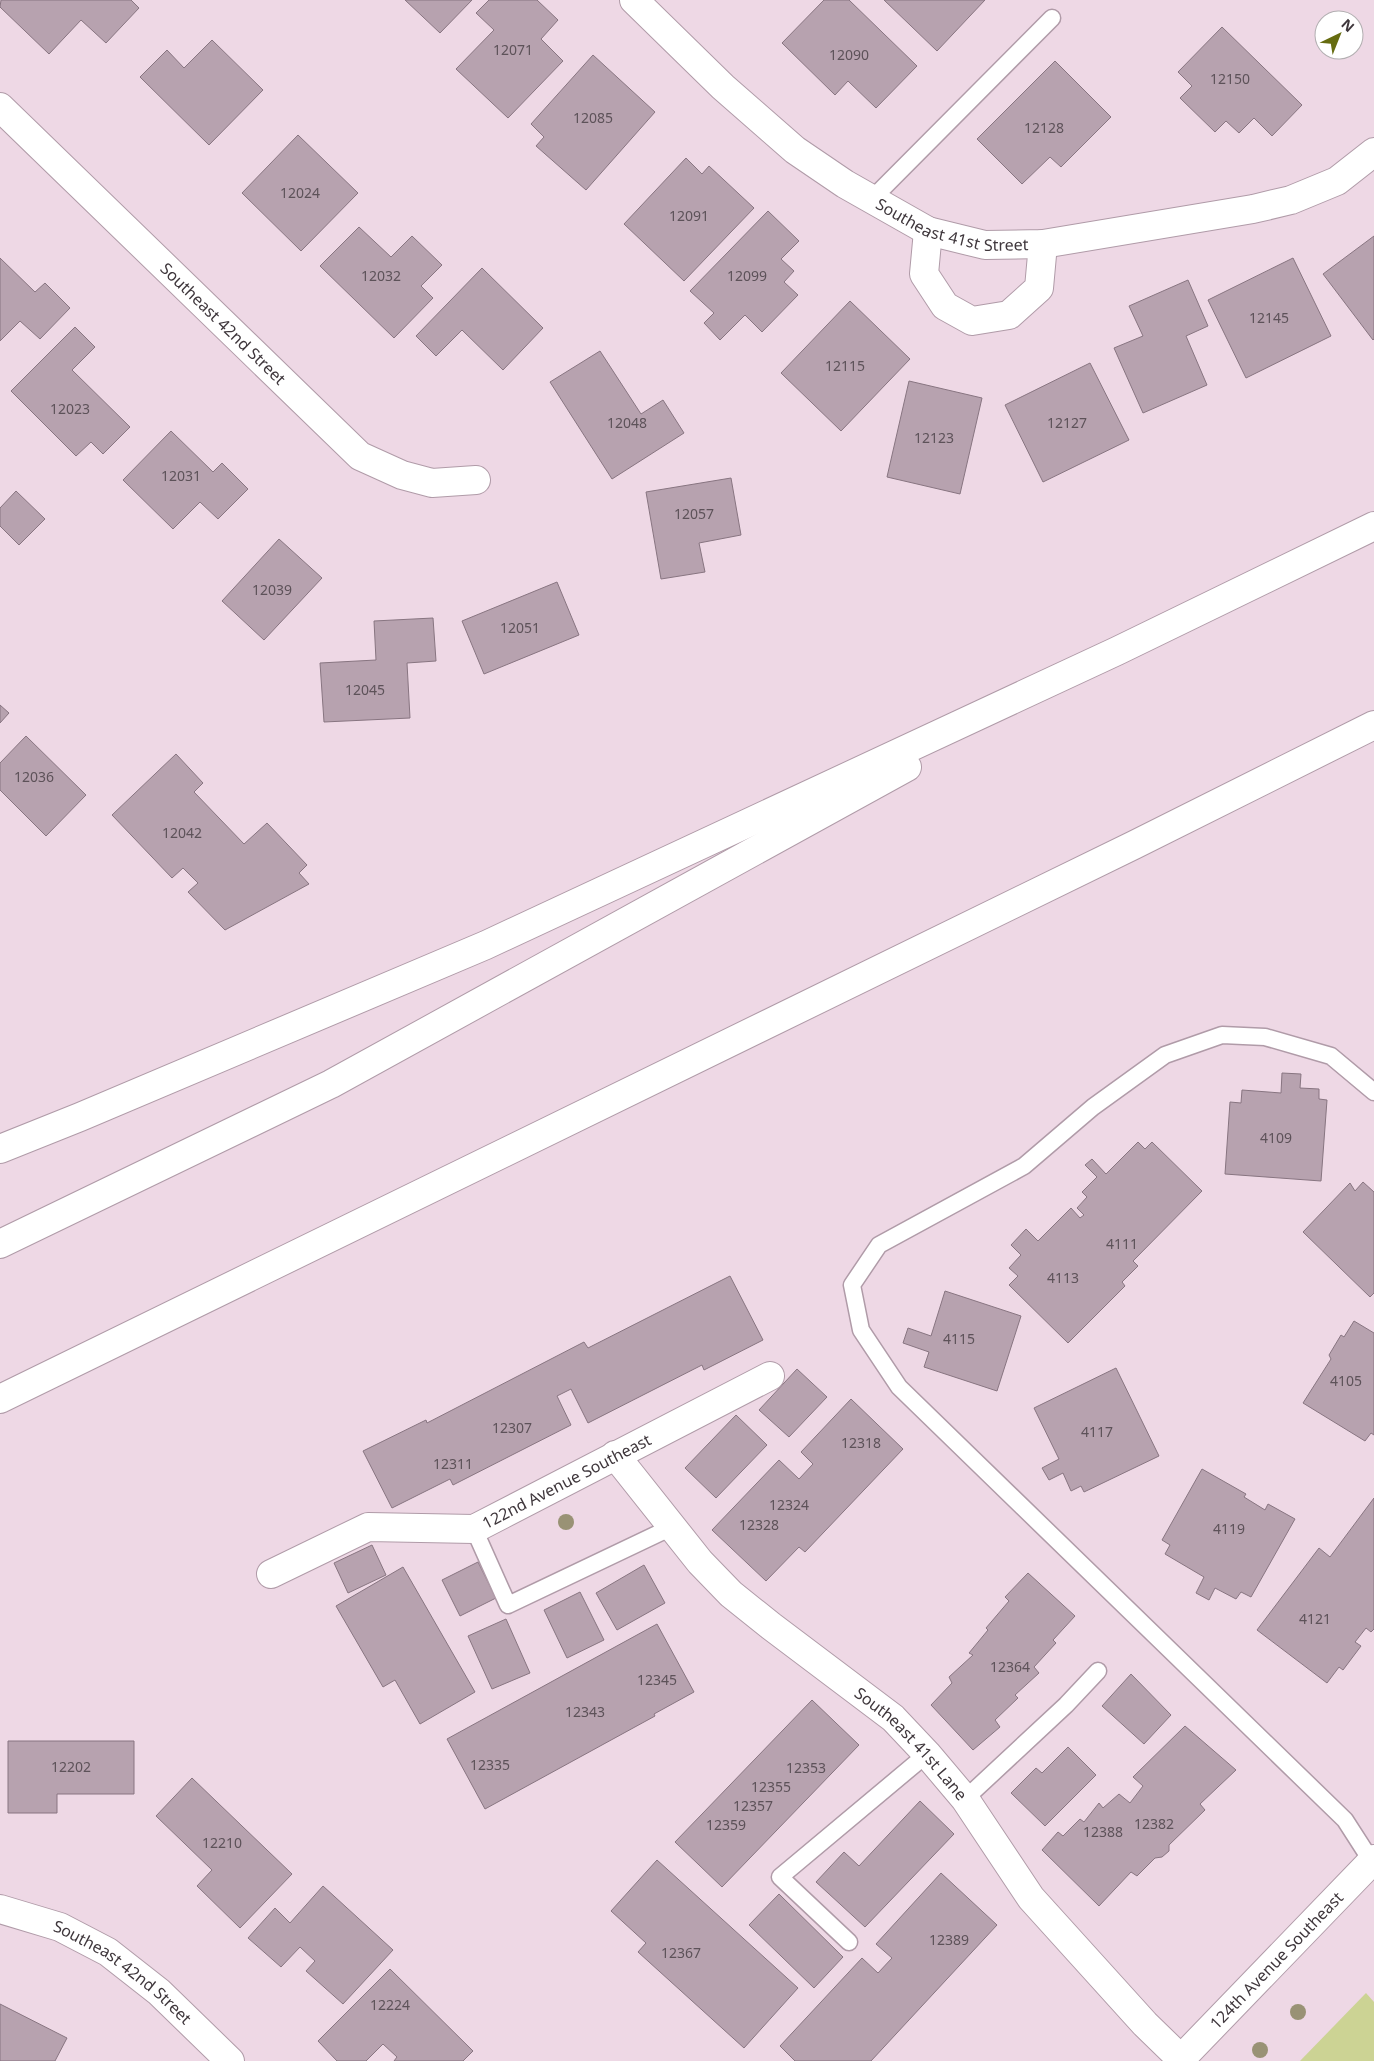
<svg xmlns="http://www.w3.org/2000/svg" width="1374" height="2061" font-family="'Noto Sans',sans-serif">
<style>
.green{fill:#ccd394}
.building{fill:#b7a2af;stroke:#887581}
.lines{fill:none;stroke-linecap:round;stroke-linejoin:round}
.lane-casing{stroke:#b09ba8;stroke-width:19}
.street-casing{stroke:#b09ba8;stroke-width:30}
.secondary-casing{stroke:#b09ba8;stroke-width:30}
.highway-casing{stroke:#b09ba8;stroke-width:30}
.lane{stroke:#fff;stroke-width:16}
.street{stroke:#fff;stroke-width:28}
.secondary{stroke:#fff;stroke-width:28}
.highway{stroke:#fff;stroke-width:28}
.tree{fill:#999275}
.labels{text-anchor:middle;stroke-width:5;stroke-linejoin:round;paint-order:stroke}
.number-label{font-size:14px;fill:#5d5259}
.street-label{font-size:16px;fill:#3f373c;stroke:#fff}
</style>
<rect width="100%" height="100%" fill="#eed8e5"/>
<polygon class="green" points="1366,1993 1374,2002 1374,2061 1300,2061"/>
<g class="building">
<polygon points="1,0 131,0 139,8 106,43 81,20 49,54 0,7"/>
<polygon points="405,0 472,0 440,33"/>
<polygon points="489,0 537,0 558,20 541,39 563,61 508,118 456,69 494,30 476,13"/>
<polygon points="824,0 849,0 917,66 876,108 848,81 835,95 782,43"/>
<polygon points="884,0 985,0 937,51"/>
<polygon points="1222,27 1302,105 1272,136 1254,118 1239,133 1226,121 1215,132 1180,98 1192,86 1178,72"/>
<polygon points="212,40 263,90 209,145 140,77 167,50 184,68"/>
<polygon points="593,55 655,112 586,190 536,146 544,137 531,124"/>
<polygon points="1055,61 1111,117 1061,167 1050,157 1022,184 977,139"/>
<polygon points="298,135 358,193 301,251 242,193"/>
<polygon points="686,158 702,174 709,166 754,208 684,281 624,224"/>
<polygon points="768,211 799,241 781,259 794,271 784,282 798,295 762,332 745,315 720,340 704,323 714,313 690,291"/>
<polygon points="359,227 391,257 412,236 442,265 421,286 433,298 394,338 320,266"/>
<polygon points="1374,236 1374,339 1373,340 1323,274"/>
<polygon points="0,258 35,292 45,283 70,308 40,339 20,321 0,341"/>
<polygon points="1293,258 1331,336 1246,378 1208,300"/>
<polygon points="482,268 543,328 503,370 462,330 436,356 416,336"/>
<polygon points="1188,280 1208,326 1186,336 1207,385 1143,413 1114,348 1143,336 1129,306"/>
<polygon points="850,301 910,359 841,431 781,373"/>
<polygon points="75,327 95,347 72,370 130,427 103,454 91,442 76,456 11,391"/>
<polygon points="600,351 641,414 663,400 684,433 612,479 550,382"/>
<polygon points="1090,363 1129,440 1043,482 1005,405"/>
<polygon points="909,381 982,398 960,494 887,477"/>
<polygon points="171,431 213,472 222,463 248,489 218,519 200,502 173,529 123,480"/>
<polygon points="731,478 741,535 699,543 705,572 661,579 646,492"/>
<polygon points="16,491 45,519 19,545 0,526 0,508"/>
<polygon points="279,539 322,578 264,640 222,601"/>
<polygon points="557,582 579,635 484,674 462,621"/>
<polygon points="433,618 436,661 407,663 410,718 324,722 320,663 376,660 374,621"/>
<polygon points="0,705 9,713 0,723"/>
<polygon points="26,736 86,795 46,836 0,790 0,763"/>
<polygon points="176,754 203,783 194,792 244,844 267,823 307,865 299,873 309,884 225,930 188,892 198,883 183,868 172,878 112,815"/>
<polygon points="1282,1073 1301,1074 1300,1088 1319,1089 1319,1099 1327,1100 1321,1181 1225,1174 1230,1102 1241,1103 1242,1090 1281,1093"/>
<polygon points="1138,1142 1145,1149 1152,1142 1202,1191 1133,1261 1138,1266 1122,1282 1125,1286 1068,1343 1009,1285 1018,1276 1009,1268 1021,1255 1011,1245 1026,1229 1038,1241 1071,1208 1080,1218 1084,1215 1077,1208 1087,1197 1082,1192 1097,1177 1085,1165 1092,1159 1106,1174"/>
<polygon points="1363,1182 1374,1192 1374,1293 1370,1297 1303,1232 1350,1183 1355,1191"/>
<polygon points="730,1276 763,1340 704,1370 702,1365 588,1423 571,1389 557,1396 571,1425 453,1485 450,1479 392,1508 363,1451 426,1420 427,1423 584,1342 588,1348"/>
<polygon points="945,1291 1021,1316 997,1391 924,1367 929,1352 903,1343 908,1328 931,1336"/>
<polygon points="1354,1321 1374,1333 1374,1435 1371,1433 1365,1441 1303,1403 1331,1359 1329,1355 1341,1335 1344,1337"/>
<polygon points="1116,1368 1159,1456 1084,1492 1081,1486 1071,1491 1063,1473 1049,1480 1042,1468 1059,1459 1034,1408"/>
<polygon points="797,1369 827,1397 789,1437 759,1410"/>
<polygon points="851,1399 903,1449 805,1552 799,1547 766,1581 712,1530 779,1460 799,1479 813,1464 801,1452"/>
<polygon points="736,1415 767,1445 716,1498 685,1468"/>
<polygon points="1202,1469 1246,1494 1244,1497 1265,1510 1268,1504 1295,1519 1251,1597 1241,1592 1236,1599 1215,1588 1209,1600 1196,1593 1204,1577 1165,1554 1170,1545 1162,1540"/>
<polygon points="1374,1498 1374,1629 1371,1632 1366,1628 1355,1642 1361,1646 1343,1670 1339,1667 1327,1683 1257,1630 1319,1548 1330,1557"/>
<polygon points="372,1545 386,1575 348,1593 334,1563"/>
<polygon points="478,1562 496,1598 460,1616 442,1580"/>
<polygon points="644,1565 665,1603 617,1630 596,1593"/>
<polygon points="403,1567 475,1692 420,1724 395,1680 383,1687 336,1606"/>
<polygon points="1028,1573 1075,1616 1053,1640 1056,1643 1034,1667 1039,1673 1015,1695 1018,1698 995,1720 1000,1727 973,1750 931,1705 952,1683 949,1677 973,1655 969,1653 988,1630 986,1628 1009,1601 1005,1597"/>
<polygon points="580,1592 604,1640 567,1658 544,1610"/>
<polygon points="506,1619 530,1673 492,1689 468,1636"/>
<polygon points="657,1624 694,1692 654,1714 655,1716 485,1809 447,1739"/>
<polygon points="1131,1674 1171,1715 1144,1744 1102,1706"/>
<polygon points="812,1700 859,1745 722,1887 675,1842"/>
<polygon points="1185,1726 1236,1770 1200,1804 1205,1810 1169,1845 1169,1851 1162,1857 1155,1858 1137,1876 1131,1872 1099,1906 1042,1850 1058,1832 1063,1836 1080,1819 1084,1822 1099,1803 1103,1808 1119,1794 1130,1803 1143,1786 1133,1777"/>
<polygon points="8,1741 134,1741 134,1794 57,1794 57,1813 8,1813"/>
<polygon points="1068,1747 1096,1775 1045,1826 1011,1793 1036,1768 1042,1773"/>
<polygon points="192,1778 292,1874 240,1928 197,1886 212,1870 156,1816"/>
<polygon points="920,1801 954,1834 865,1927 816,1882 844,1852 859,1866"/>
<polygon points="657,1860 798,1988 744,2048 638,1952 646,1943 611,1911"/>
<polygon points="941,1873 997,1925 871,2061 795,2061 780,2046 862,1958 878,1973 892,1958 876,1944"/>
<polygon points="323,1886 393,1950 343,2004 306,1971 315,1961 300,1947 281,1967 248,1938 275,1908 290,1923"/>
<polygon points="779,1894 843,1957 814,1988 749,1925"/>
<polygon points="390,1969 473,2051 463,2061 394,2061 397,2057 383,2044 366,2061 337,2061 318,2041"/>
<polygon points="0,2004 67,2038 55,2061 0,2061"/>
</g>
<g class="lines">
<g class="lane-casing">
<g id="lane">
<polyline points="871,200 1052,18"/>
<polyline points="474,1529 508,1605 672,1527"/>
<polyline points="965,1799 1066,1705 1098,1671"/>
<polyline points="1372,1862 1345,1820 899,1387 861,1330 852,1285 879,1245 1024,1166 1093,1107 1165,1055 1222,1035 1265,1037 1331,1056 1374,1092"/>
<polyline points="849,1942 780,1877 927,1754"/>
</g>
</g>
<g class="street-casing">
<g id="street">
<path id="s1" d="M634 0 723 87 795 150 845 184 928 231 985 245 1043 244 1253 209 1291 200 1337 181 1374 152"/>
<path id="s2" d="M0 107 360 456 402 475 432 483 476 480"/>
<polyline points="928,231 924,274 945,306 972,321 1009,315 1039,288 1043,244"/>
<path id="s3" d="M615 1455 700 1562 731 1594 771 1626 893 1718 927 1754 965 1799 1031 1898 1145 2024 1181 2059"/>
<path id="s4" d="M271 1574 368 1527 474 1529 770 1376"/>
<path id="s5" d="M0 1909 60 1927 108 1952 159 1992 230 2061"/>
</g>
</g>
<g class="secondary-casing">
<g id="secondary">
<path id="s6" d="M1179 2061 1374 1859"/>
</g>
</g>
<g class="highway-casing">
<g id="highway">
<polyline points="0,1149 80,1117 486,945 1117,651 1374,526"/>
<polyline points="0,1244 331,1084 907,767"/>
<polyline points="0,1399 1134,845 1374,725"/>
</g>
</g>
<use href="#lane" class="lane"/>
<use href="#street" class="street"/>
<use href="#secondary" class="secondary"/>
<use href="#highway" class="highway"/>
</g>
<g class="tree">
<circle cx="566" cy="1522" r="8"/>
<circle cx="1298" cy="2012" r="8"/>
<circle cx="1260" cy="2050" r="8"/>
</g>
<g class="labels">
<g class="number-label">
<text x="513" y="55">12071</text>
<text x="849" y="60">12090</text>
<text x="1230" y="84">12150</text>
<text x="593" y="123">12085</text>
<text x="1044" y="133">12128</text>
<text x="300" y="198">12024</text>
<text x="689" y="221">12091</text>
<text x="381" y="281">12032</text>
<text x="747" y="281">12099</text>
<text x="1269" y="323">12145</text>
<text x="845" y="371">12115</text>
<text x="70" y="414">12023</text>
<text x="627" y="428">12048</text>
<text x="1067" y="428">12127</text>
<text x="934" y="443">12123</text>
<text x="181" y="481">12031</text>
<text x="694" y="519">12057</text>
<text x="272" y="595">12039</text>
<text x="520" y="633">12051</text>
<text x="365" y="695">12045</text>
<text x="34" y="782">12036</text>
<text x="182" y="838">12042</text>
<text x="1276" y="1143">4109</text>
<text x="1122" y="1249">4111</text>
<text x="1063" y="1283">4113</text>
<text x="959" y="1344">4115</text>
<text x="1346" y="1386">4105</text>
<text x="512" y="1433">12307</text>
<text x="1097" y="1437">4117</text>
<text x="861" y="1448">12318</text>
<text x="453" y="1469">12311</text>
<text x="789" y="1510">12324</text>
<text x="759" y="1530">12328</text>
<text x="1229" y="1534">4119</text>
<text x="1315" y="1624">4121</text>
<text x="1010" y="1672">12364</text>
<text x="657" y="1685">12345</text>
<text x="585" y="1717">12343</text>
<text x="490" y="1770">12335</text>
<text x="71" y="1772">12202</text>
<text x="806" y="1773">12353</text>
<text x="771" y="1792">12355</text>
<text x="753" y="1811">12357</text>
<text x="1154" y="1829">12382</text>
<text x="726" y="1830">12359</text>
<text x="1103" y="1837">12388</text>
<text x="222" y="1848">12210</text>
<text x="949" y="1945">12389</text>
<text x="681" y="1958">12367</text>
<text x="390" y="2010">12224</text>
</g>
<g class="street-label">
<text dy="6" stroke="none"><textPath href="#s1" startOffset="398">Southeast 41st Street</textPath></text>
<text dy="6" stroke="none"><textPath href="#s2" startOffset="311">Southeast 42nd Street</textPath></text>
<text dy="6" stroke="none"><textPath href="#s4" startOffset="318">122nd Avenue Southeast</textPath></text>
<text dy="6" stroke="none"><textPath href="#s3" startOffset="416">Southeast 41st Lane</textPath></text>
<text dy="6" stroke="none"><textPath href="#s6" startOffset="140">124th Avenue Southeast</textPath></text>
<text dy="6" stroke="none"><textPath href="#s5" startOffset="140">Southeast 42nd Street</textPath></text>
</g>
</g>
<g transform="translate(1339 35) rotate(43)"><circle r="24" fill="#ffffff" stroke="#b2afb1"/>
<path d="M0-4L9 19L0 12L-9 19Z" fill="#666c10"/>
<text y="-8" font-size="14" font-weight="bold" text-anchor="middle" fill="#3f373c">N</text>
</g>
</svg>
